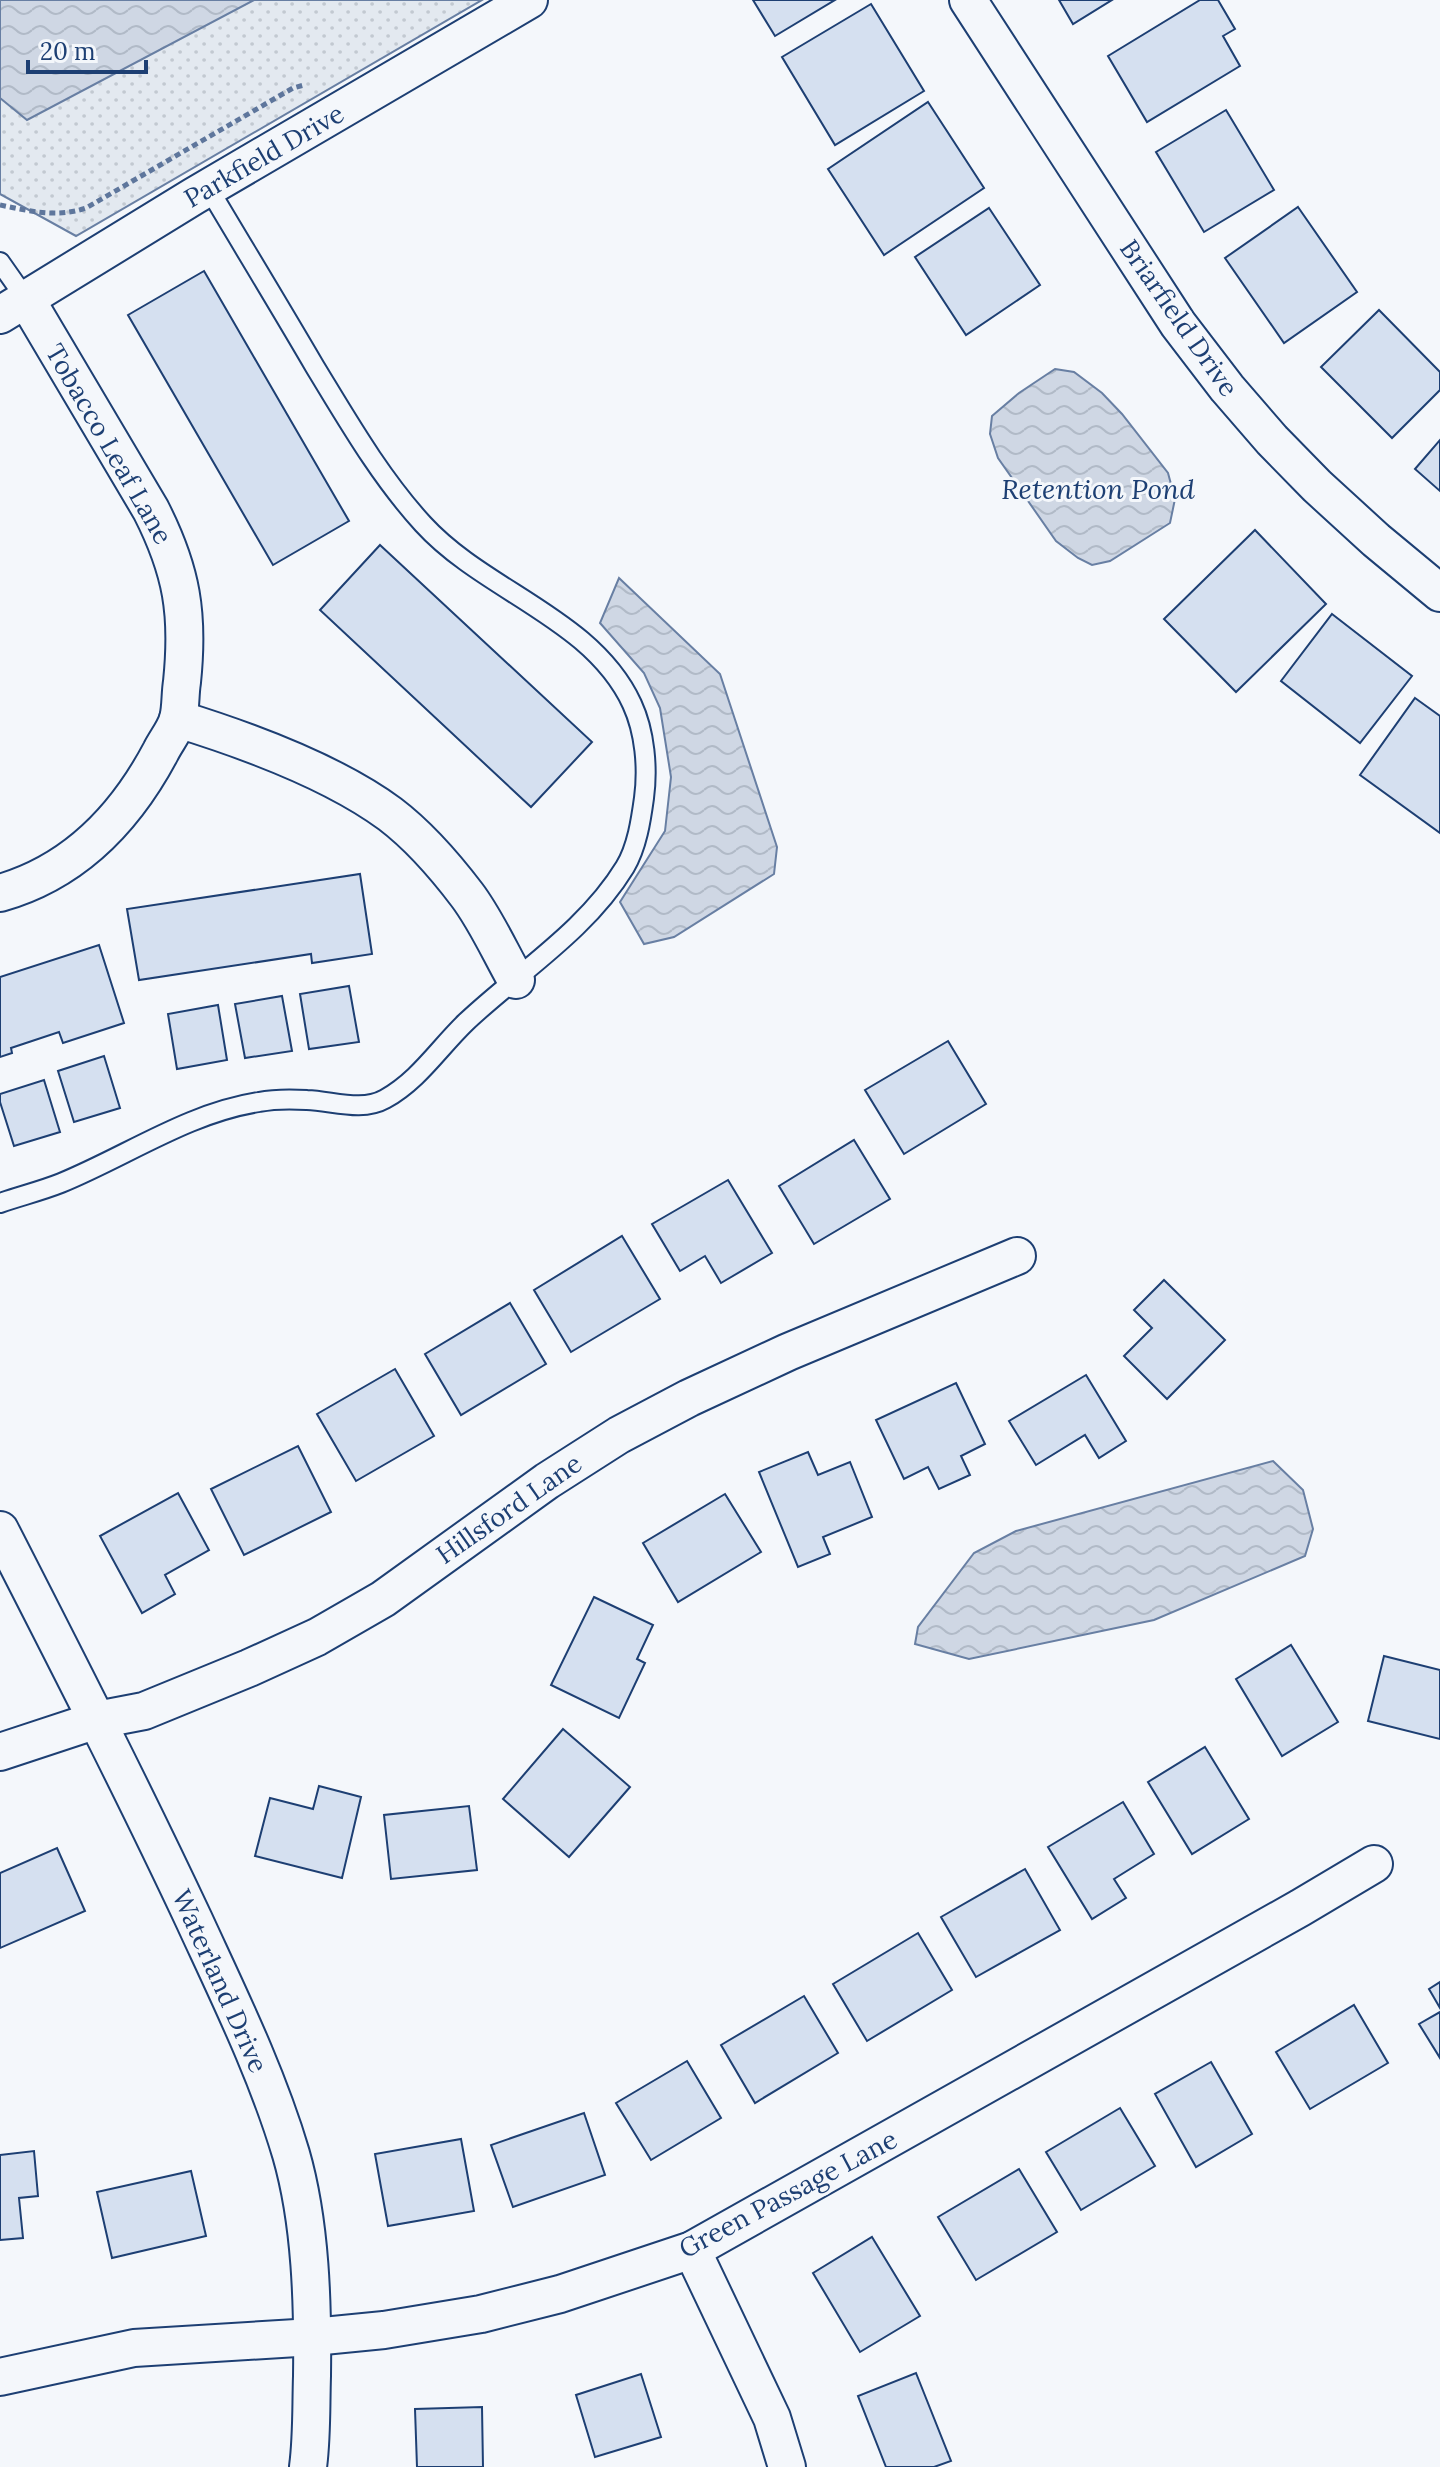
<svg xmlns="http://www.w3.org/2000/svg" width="1440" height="2467" font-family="Lora,serif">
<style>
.grass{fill:url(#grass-dots);stroke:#687fa3;stroke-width:2}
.water{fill:url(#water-waves);stroke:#687fa3;stroke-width:2}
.building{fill:#d5e0f0;stroke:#1d3f73;stroke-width:2}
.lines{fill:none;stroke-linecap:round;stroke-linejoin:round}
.service-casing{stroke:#1d3f73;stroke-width:22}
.minor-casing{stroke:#1d3f73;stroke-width:40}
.path{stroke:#5e769c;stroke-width:5;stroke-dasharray:6 4;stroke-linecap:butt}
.service{stroke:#f4f7fb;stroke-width:18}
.minor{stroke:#f4f7fb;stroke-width:36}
.labels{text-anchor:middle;stroke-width:6;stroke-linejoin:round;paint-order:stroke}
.street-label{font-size:26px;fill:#1d3f73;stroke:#f4f7fb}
.water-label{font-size:28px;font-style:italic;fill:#1d3f73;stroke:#f4f7fb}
</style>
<defs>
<pattern id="grass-dots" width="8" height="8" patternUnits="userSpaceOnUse" patternTransform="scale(2)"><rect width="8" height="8" fill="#e3e9f0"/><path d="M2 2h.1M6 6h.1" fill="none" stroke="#c2c9d1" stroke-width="1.8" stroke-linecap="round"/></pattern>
<pattern id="water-waves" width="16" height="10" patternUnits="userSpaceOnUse" patternTransform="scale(2)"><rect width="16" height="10" fill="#cfd7e4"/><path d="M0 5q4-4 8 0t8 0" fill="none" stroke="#b1bac7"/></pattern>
</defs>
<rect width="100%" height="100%" fill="#f4f7fb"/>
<polygon class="grass" points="0,0 482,0 76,236 0,194"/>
<g class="water">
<polygon points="0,0 254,0 27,120 0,98"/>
<polygon points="1055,369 1074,372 1102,393 1122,414 1168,473 1175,499 1170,523 1110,561 1092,565 1078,558 1056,541 998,458 990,434 992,416 1019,393"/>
<polygon points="619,578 720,674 777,847 774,874 674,937 644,944 620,902 665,831 671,777 660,708 644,673 600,623"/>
<polygon points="1273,1461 1303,1490 1313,1529 1305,1556 1154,1620 969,1659 915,1644 918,1627 974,1553 1016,1531"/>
</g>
<g class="building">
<polygon points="753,0 835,0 775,36"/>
<polygon points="1059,0 1112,0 1073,24"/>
<polygon points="1200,0 1218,0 1235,29 1223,36 1240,66 1147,122 1108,56"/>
<polygon points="871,4 924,91 835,145 782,57"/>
<polygon points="928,102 984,188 884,255 828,169"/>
<polygon points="1226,110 1274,190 1204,232 1156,152"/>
<polygon points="1298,207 1357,292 1284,343 1225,258"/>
<polygon points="989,208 1040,285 966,335 915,257"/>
<polygon points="204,271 349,521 273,565 128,315"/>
<polygon points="1379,310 1440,372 1440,390 1392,438 1321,367"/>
<polygon points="1440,440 1440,491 1415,469"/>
<polygon points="1255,530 1326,604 1236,692 1164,619"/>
<polygon points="380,545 592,742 531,807 320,610"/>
<polygon points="1332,614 1412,676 1360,743 1281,681"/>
<polygon points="1415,698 1440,716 1440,833 1360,775"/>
<polygon points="360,874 372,954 312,963 311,954 139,980 127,909"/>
<polygon points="99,945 124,1023 63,1043 59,1032 11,1048 12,1053 0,1057 0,977"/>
<polygon points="349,986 359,1042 309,1049 300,994"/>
<polygon points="282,996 292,1051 245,1058 235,1004"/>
<polygon points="218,1005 227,1060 177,1069 168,1014"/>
<polygon points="948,1041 986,1104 904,1154 865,1090"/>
<polygon points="104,1056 120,1108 74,1122 58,1071"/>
<polygon points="44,1080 60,1132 14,1146 0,1102 0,1094"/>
<polygon points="854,1140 890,1199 814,1244 779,1186"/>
<polygon points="728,1180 772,1253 721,1283 705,1256 680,1271 652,1224"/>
<polygon points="622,1236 660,1299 571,1352 534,1290"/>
<polygon points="1164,1280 1225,1340 1167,1399 1124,1356 1152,1328 1134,1310"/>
<polygon points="510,1303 546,1364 461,1415 425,1354"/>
<polygon points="395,1369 434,1436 356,1481 317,1414"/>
<polygon points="1086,1375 1126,1441 1099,1458 1085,1435 1036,1465 1009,1421"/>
<polygon points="956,1383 985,1444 961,1456 970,1475 939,1489 928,1467 904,1479 876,1420"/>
<polygon points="298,1446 331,1512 244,1555 211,1489"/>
<polygon points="808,1452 818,1475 850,1462 872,1517 823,1537 830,1554 798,1567 759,1472"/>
<polygon points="178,1493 209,1550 165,1575 175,1594 142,1613 100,1536"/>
<polygon points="725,1494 761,1552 678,1602 643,1543"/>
<polygon points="594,1597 653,1625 637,1659 645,1663 619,1718 551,1685"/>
<polygon points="1291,1645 1338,1722 1282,1756 1236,1679"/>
<polygon points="1384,1656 1440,1670 1440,1739 1368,1721"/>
<polygon points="563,1729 630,1787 569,1857 503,1799"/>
<polygon points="1205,1747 1249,1819 1192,1854 1148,1782"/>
<polygon points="319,1786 361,1797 342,1878 255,1856 270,1798 313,1809"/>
<polygon points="1123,1802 1154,1854 1114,1879 1126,1898 1092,1919 1048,1847"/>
<polygon points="469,1806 477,1870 391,1879 384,1815"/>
<polygon points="57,1848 85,1911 0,1948 0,1873"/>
<polygon points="1025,1869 1060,1930 976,1977 941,1917"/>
<polygon points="918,1933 952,1990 867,2041 833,1984"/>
<polygon points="1440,1982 1440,2008 1429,1989"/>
<polygon points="804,1996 838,2053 755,2103 721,2045"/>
<polygon points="1354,2005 1388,2063 1310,2109 1276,2052"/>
<polygon points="1440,2012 1440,2058 1419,2024"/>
<polygon points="687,2061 721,2118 651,2160 616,2103"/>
<polygon points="1211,2062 1252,2134 1196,2167 1155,2094"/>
<polygon points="1120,2108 1155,2166 1081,2210 1046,2152"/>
<polygon points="584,2113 605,2175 513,2207 491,2145"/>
<polygon points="461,2139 474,2211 388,2226 375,2154"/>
<polygon points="34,2151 38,2196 19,2198 23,2238 0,2240 0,2155"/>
<polygon points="1019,2169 1057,2232 976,2280 938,2217"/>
<polygon points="191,2171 206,2236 112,2258 97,2192"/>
<polygon points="872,2237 920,2316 860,2352 813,2273"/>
<polygon points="916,2373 951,2461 934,2467 886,2467 858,2396"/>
<polygon points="641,2374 661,2437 595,2457 576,2395"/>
<polygon points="482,2407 483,2467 417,2467 415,2409"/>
</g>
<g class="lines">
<g class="service-casing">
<g id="service">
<polyline points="0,262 26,299"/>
<path d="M0 1203C20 1196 41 1191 61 1183 127 1156 188 1113 259 1102 274 1099 292 1099 307 1100 333 1101 362 1112 385 1099 419 1080 438 1049 466 1022 519 972 586 931 625 867 637 847 641 820 644 798 648 768 645 732 632 704 592 618 485 592 423 524 380 477 348 421 315 367 280 307 244 248 209 189"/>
</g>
</g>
<g class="minor-casing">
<g id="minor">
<polyline points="968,0 1178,324 1227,388 1272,440 1317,486 1376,540 1440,593"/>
<polyline points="0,315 194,196 529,0"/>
<path d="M178 719C246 740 333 772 390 814 419 836 445 866 467 895 486 920 500 952 516 980"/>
<path d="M0 893C74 872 125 819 161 751 166 741 175 730 178 719 181 708 180 694 182 682 189 614 182 571 151 510L26 299"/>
<path d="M0 1530C66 1659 132 1788 194 1920 229 1996 267 2073 291 2154 311 2223 313 2305 312 2376 311 2407 312 2437 308 2467"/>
<polyline points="0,1752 97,1720 144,1711 249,1668 317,1637 383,1599 547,1481 619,1435 689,1398 788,1352 1017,1256"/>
<polyline points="692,2250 772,2418 787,2467"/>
<polyline points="0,2377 134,2348 313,2337 384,2330 481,2314 560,2294 692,2250 1300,1908 1374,1864"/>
</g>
</g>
<path class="path" d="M0 205C29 211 57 218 86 208L293 88 304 85"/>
<use href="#service" class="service"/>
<use href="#minor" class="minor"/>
</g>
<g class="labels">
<g class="street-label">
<text transform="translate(264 156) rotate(-30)" y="9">Parkfield Drive</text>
<text transform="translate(1179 318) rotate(55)" y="9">Briarfield Drive</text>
<text transform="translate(109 444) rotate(60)" y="9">Tobacco Leaf Lane</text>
<text transform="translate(509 1509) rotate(-35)" y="9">Hillsford Lane</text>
<text transform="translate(220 1981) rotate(66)" y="9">Waterland Drive</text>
<text transform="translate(788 2194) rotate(-28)" y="9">Green Passage Lane</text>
</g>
<g class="water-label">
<text x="1098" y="499">Retention Pond</text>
</g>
</g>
<path d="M28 60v12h118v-12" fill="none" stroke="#1d3f73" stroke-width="4"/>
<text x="40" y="60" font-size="24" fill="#1d3f73" stroke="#f4f7fb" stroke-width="6" paint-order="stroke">20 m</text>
</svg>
